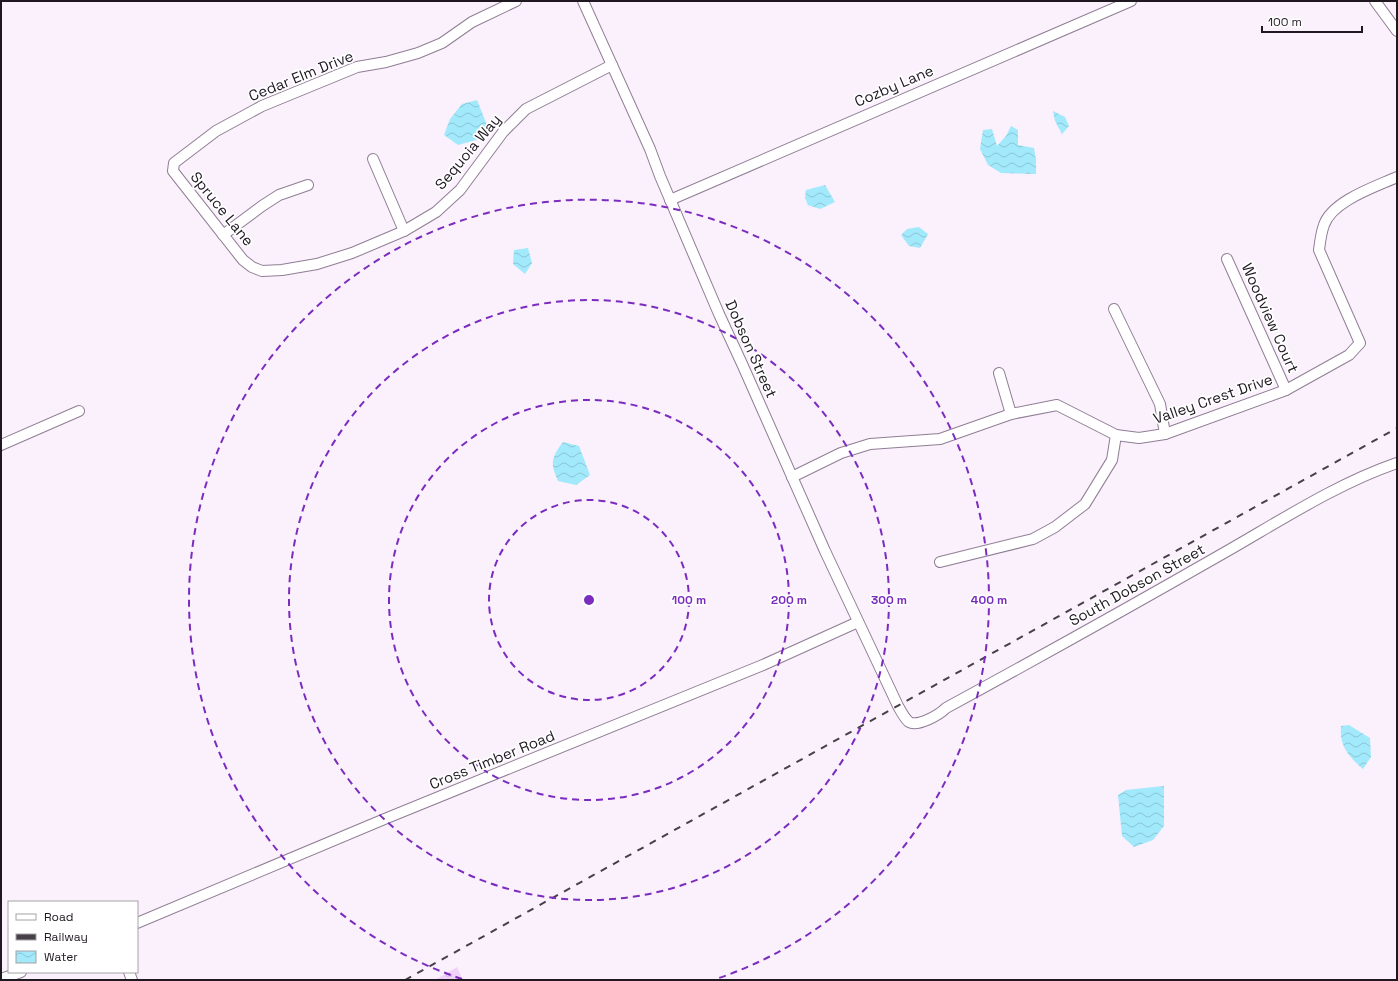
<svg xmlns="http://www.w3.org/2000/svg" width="1398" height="981" font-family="'Space Grotesk',sans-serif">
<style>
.grass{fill:url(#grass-tufts)}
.water{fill:url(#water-waves)}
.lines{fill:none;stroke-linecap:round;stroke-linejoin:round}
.minor-casing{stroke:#907d95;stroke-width:12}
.minor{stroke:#fff;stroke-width:10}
.rail{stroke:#474049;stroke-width:2;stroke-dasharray:7 7;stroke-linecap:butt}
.ring{fill:none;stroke:#7b2cbf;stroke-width:2;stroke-dasharray:7 5}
.labels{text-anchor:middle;stroke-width:3.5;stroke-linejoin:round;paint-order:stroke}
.street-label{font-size:15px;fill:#1f1821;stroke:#fff}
.centre{fill:#7b2cbf;stroke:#fff;stroke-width:2}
.ring-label{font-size:12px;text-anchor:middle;font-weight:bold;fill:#7b2cbf;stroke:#fff;stroke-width:3.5;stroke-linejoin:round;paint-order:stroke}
</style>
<defs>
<pattern id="grass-tufts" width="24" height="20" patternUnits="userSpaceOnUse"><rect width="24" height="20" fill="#f1d2f9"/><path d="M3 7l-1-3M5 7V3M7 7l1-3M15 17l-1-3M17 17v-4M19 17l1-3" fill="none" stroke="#ceb4d5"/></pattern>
<pattern id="water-waves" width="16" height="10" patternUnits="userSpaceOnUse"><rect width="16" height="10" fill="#a1e9fb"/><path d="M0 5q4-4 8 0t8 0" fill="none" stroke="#8ac7d7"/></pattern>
</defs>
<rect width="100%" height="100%" fill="#faf1fc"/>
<polygon class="grass" points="457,967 463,980 435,980"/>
<g class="water">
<polygon points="477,100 487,125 483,138 458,145 444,135 450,119 462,104"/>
<polygon points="1053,111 1065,117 1069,126 1062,134 1055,121"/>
<polygon points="1011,126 1018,130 1018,145 1034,148 1036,160 1036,174 1001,173 988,165 980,149 983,130 992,129 997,146 1006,136"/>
<polygon points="825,185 835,202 820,209 808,205 805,198 806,190"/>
<polygon points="919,227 928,234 920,248 909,246 901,235 907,229"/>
<polygon points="528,248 532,263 525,274 513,264 514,250"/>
<path d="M563 442 579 446 590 475 576 485 558 481C550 463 551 458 563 442Z"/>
<path d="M1349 725 1370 738 1371 757 1363 769C1349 757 1339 746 1341 726Z"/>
<polygon points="1164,786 1164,826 1153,840 1134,847 1122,836 1118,795 1126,790"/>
</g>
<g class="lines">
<g class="minor-casing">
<g id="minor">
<polyline points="516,1 472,22 442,43 418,53 386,62 357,67 262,106 216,131 174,163 173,171 243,260 252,267 262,271 282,270 317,264 352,253 404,231 436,212 460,190 503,132 526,109 612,65"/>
<path d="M583 1 650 149 660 176 719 314 743 366 825 551 898 706C901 711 904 718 909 722 918 727 939 715 946 708 1036 659 1126 609 1215 558 1274 525 1333 485 1397 463"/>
<polyline points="1375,1 1397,31"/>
<polyline points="373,159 404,231"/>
<polyline points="670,200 1131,1"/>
<polyline points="223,235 262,206 279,195 308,185"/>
<polyline points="1227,259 1286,390"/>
<polyline points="1114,309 1160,404 1165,434"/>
<polyline points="999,373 1011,414"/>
<polyline points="1,445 79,411"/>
<path d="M792 477 841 453 870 444 940 439 1011 414 1057 405 1116 435 1139 438 1165 434 1286 390 1349 355 1360 343 1319 250C1320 242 1321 233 1324 225 1332 201 1375 187 1397 177"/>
<polyline points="940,562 1033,539 1055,527 1085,504 1112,460 1116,435"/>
<polyline points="137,923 387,818 763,665 858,622"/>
<polyline points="129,972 132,980"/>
<polyline points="1,979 21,972"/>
</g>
</g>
<use href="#minor" class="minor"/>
<polyline class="rail" points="405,980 1397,428"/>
</g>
<g class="ring">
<circle cx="589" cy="600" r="100"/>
<circle cx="589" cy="600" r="200"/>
<circle cx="589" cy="600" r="300"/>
<path d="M462 979A400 400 0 1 1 716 979"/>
</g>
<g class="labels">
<g class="street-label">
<text transform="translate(301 76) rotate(-22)" y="5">Cedar Elm Drive</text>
<text transform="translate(894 86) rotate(-23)" y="5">Cozby Lane</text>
<text transform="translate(468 152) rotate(-50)" y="5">Sequoia Way</text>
<text transform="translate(222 209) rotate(51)" y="5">Spruce Lane</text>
<text transform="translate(1270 318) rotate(66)" y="5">Woodview Court</text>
<text transform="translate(751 349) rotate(66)" y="5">Dobson Street</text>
<text transform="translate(1213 399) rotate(-19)" y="5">Valley Crest Drive</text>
<text transform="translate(1137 585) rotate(-29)" y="5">South Dobson Street</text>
<text transform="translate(492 760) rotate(-22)" y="5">Cross Timber Road</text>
</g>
</g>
<circle cx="589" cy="600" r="6" class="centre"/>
<g class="ring-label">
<text x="689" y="604">100 m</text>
<text x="789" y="604">200 m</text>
<text x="889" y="604">300 m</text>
<text x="989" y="604">400 m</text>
</g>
<rect width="1398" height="981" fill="none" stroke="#1f1821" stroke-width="4"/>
<rect x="8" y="901" width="130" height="72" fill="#ffffff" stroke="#a5a3a6"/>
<rect x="16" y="914" width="20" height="6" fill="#ffffff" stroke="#a5a3a6"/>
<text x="44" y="921" font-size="12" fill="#1f1821">Road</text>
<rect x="16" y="934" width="20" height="6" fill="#474049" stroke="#a5a3a6"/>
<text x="44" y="941" font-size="12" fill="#1f1821">Railway</text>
<rect x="16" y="951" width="20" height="12" fill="url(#water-waves)" stroke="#a5a3a6"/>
<text x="44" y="961" font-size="12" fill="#1f1821">Water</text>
<path d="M1262 26v6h100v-6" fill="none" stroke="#1f1821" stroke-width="2"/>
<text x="1268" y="26" font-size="12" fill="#1f1821" stroke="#ffffff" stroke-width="3" paint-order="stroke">100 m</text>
</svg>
